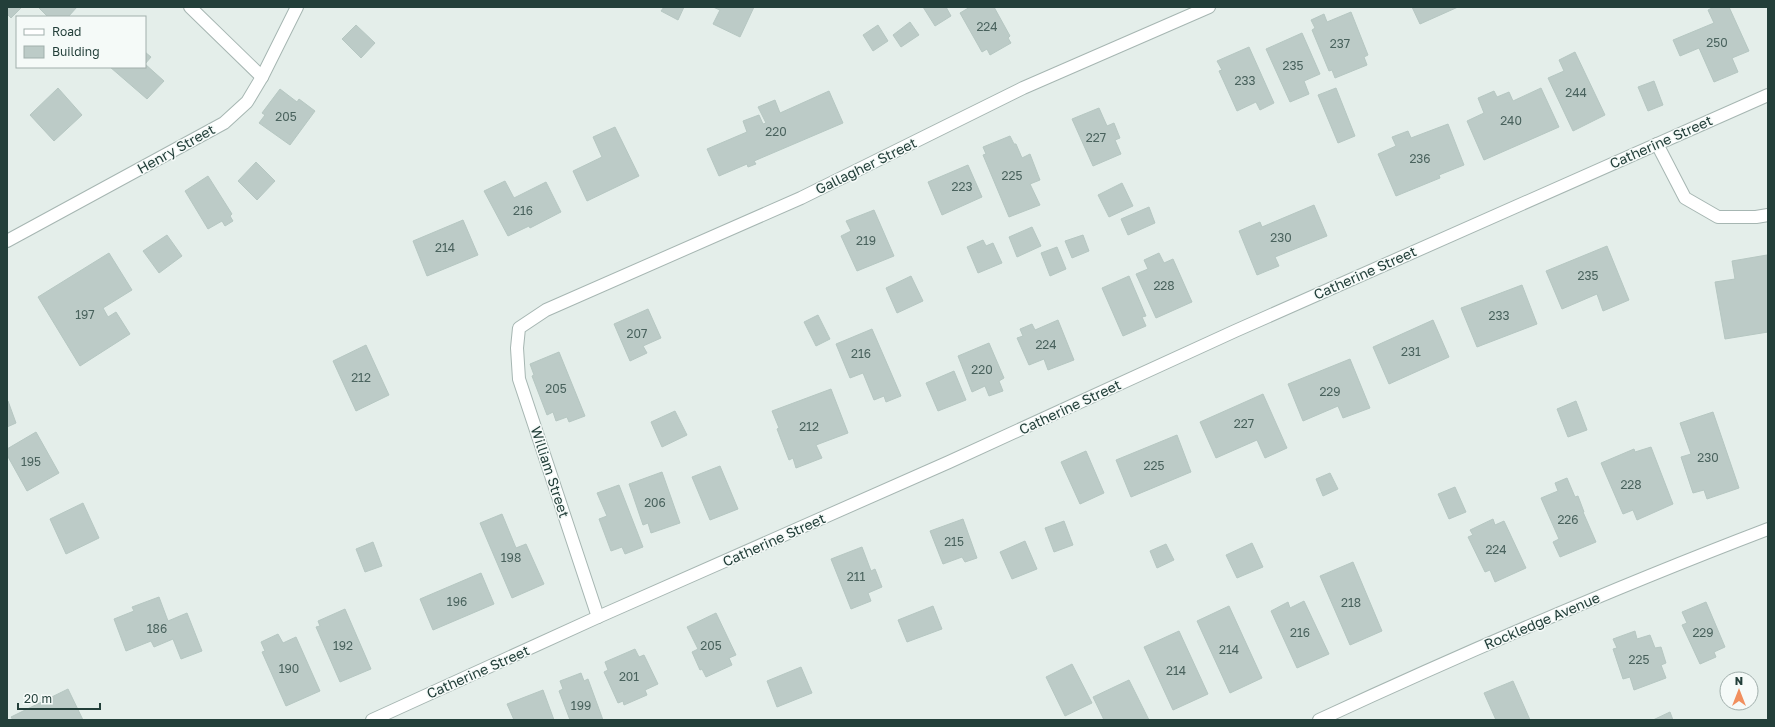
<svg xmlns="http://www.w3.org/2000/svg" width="1775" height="727" font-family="'Golos Text',sans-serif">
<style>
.building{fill:#bccbc7;stroke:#b6c7c2}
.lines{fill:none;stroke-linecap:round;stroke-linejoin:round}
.lane-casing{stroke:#a6b6b2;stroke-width:14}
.street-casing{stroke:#a6b6b2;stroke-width:14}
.lane{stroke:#fff;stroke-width:12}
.street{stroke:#fff;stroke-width:12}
.labels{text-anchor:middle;stroke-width:3;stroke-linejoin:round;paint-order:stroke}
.number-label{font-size:12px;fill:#49625d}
.street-label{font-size:14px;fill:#233f3a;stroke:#f5faf8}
</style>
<rect width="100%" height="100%" fill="#e4eeea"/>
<g class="building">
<polygon points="7,7 22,7 11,18 7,14"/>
<polygon points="38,7 77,7 68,17 48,17"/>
<polygon points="664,7 684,7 678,20 661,11"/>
<polygon points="713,7 754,7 740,37 713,24 720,10"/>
<polygon points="923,7 946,7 951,16 935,26"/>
<polygon points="970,7 994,7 1010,36 1008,38 1011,43 990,55 987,49 982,52 960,13"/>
<polygon points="1412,7 1458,7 1420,24"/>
<polygon points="1714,7 1729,7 1749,51 1732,58 1738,72 1714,82 1699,48 1680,56 1673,40 1714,23 1708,10"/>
<polygon points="1351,12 1368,55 1364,57 1367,65 1335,78 1332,70 1329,71 1312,30 1315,28 1311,20 1324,14 1327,22"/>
<polygon points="910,22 919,35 901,47 893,35"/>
<polygon points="356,25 375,43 361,58 342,39"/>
<polygon points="878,25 888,41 873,51 863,35"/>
<polygon points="1302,33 1320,74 1304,81 1309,94 1290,102 1266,49"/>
<polygon points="1249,47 1274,103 1260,110 1256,102 1237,111 1219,71 1222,70 1217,61"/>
<polygon points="145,52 151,57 145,64 164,81 147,99 110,67 145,67"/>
<polygon points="1575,52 1605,115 1573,131 1548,78 1564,71 1559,60"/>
<polygon points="1654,81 1663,105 1648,111 1638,87"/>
<polygon points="58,88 82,115 54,141 30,115"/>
<polygon points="1336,88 1355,136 1338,143 1318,95"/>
<polygon points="1541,88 1559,127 1484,160 1467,121 1484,113 1478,98 1494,91 1497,97 1509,92 1513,101"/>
<polygon points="280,89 297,102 299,99 315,111 290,145 259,123 265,115 262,113"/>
<polygon points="829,91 843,123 754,161 756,164 748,167 747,164 719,176 707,149 747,132 743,121 759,115 763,124 766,123 758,107 775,100 780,113"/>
<polygon points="1099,108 1107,126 1114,123 1120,138 1115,140 1121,154 1093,166 1072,119"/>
<polygon points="1448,124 1464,165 1439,175 1440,178 1396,196 1378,154 1396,146 1392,137 1408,131 1411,138"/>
<polygon points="615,127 639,176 587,201 573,171 602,157 593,137"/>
<polygon points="1010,136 1014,144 1016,144 1022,158 1030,154 1040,180 1030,184 1040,205 1009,217 983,155 986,154 983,147"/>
<polygon points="256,162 275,181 257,200 238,181"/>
<polygon points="968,165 982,197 942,215 928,182"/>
<polygon points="208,176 232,214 230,216 233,221 225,226 222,221 208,229 185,191"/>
<polygon points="505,181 514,198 546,182 561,212 530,228 529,226 508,236 484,191"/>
<polygon points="1122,183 1133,206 1109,217 1098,195"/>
<polygon points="1314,205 1327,236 1275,257 1279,266 1257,275 1239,231 1260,222 1262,227"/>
<polygon points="1149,207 1155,223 1128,235 1121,219"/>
<polygon points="874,210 894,256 857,271 841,236 851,231 846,221"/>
<polygon points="463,220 478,255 427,276 413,241"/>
<polygon points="1032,227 1041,246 1017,257 1009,237"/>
<polygon points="167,235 182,256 159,273 143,251"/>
<polygon points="1083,235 1089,251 1072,258 1065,241"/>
<polygon points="983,240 986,246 993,243 1002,263 978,273 967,247"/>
<polygon points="1607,246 1629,300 1603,311 1597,294 1562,309 1546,271"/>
<polygon points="1057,247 1066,269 1050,276 1041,253"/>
<polygon points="109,253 132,290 103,308 108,317 116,312 130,334 80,366 38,297"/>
<polygon points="1159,253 1164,263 1173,259 1192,302 1156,318 1136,274 1148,269 1144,260"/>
<polygon points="1767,255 1768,332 1725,339 1715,282 1735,279 1732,261"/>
<polygon points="911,276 923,301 897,313 886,288"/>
<polygon points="1129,276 1146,316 1142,317 1146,326 1123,336 1102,288"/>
<polygon points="1522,285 1537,324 1477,347 1461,308"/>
<polygon points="648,309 661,338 643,346 647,353 630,361 614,324"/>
<polygon points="818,315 830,339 816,346 804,322"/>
<polygon points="1058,320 1074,360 1048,370 1044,359 1029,365 1017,338 1023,336 1020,329 1032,324 1035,330"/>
<polygon points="1433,320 1449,357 1389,384 1373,347"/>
<polygon points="872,329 901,396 886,402 884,396 874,400 863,373 850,378 836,344"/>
<polygon points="989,343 1004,378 999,381 1003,391 989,396 985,386 972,392 958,356"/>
<polygon points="366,345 389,395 356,411 333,361"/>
<polygon points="559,352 585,416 569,422 567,417 556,421 553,412 547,415 532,376 534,375 530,364"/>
<polygon points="1350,359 1370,408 1343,418 1338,406 1303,421 1288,384"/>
<polygon points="954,371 966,400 938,411 926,383"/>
<polygon points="831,389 848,433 816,445 822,458 796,468 793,458 789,460 777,429 779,428 772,411"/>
<polygon points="1263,394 1287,448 1265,458 1257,440 1216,458 1200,422"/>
<polygon points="8,401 16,423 7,427 7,402"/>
<polygon points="1576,401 1587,430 1568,437 1557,409"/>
<polygon points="675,411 687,435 662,447 651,422"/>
<polygon points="1713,412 1739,488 1707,499 1704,490 1693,493 1681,457 1691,454 1680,423"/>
<polygon points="36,432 59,473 27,491 7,455 7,449"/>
<polygon points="1177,435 1191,472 1131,497 1116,460"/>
<polygon points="1651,447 1673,504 1637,520 1633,510 1623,514 1601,463 1634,449 1635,452"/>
<polygon points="1086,451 1104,493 1080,504 1061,462"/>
<polygon points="720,466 738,509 710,520 692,477"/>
<polygon points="662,472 680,523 651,533 648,523 643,525 629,484"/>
<polygon points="1330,473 1338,489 1323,496 1316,479"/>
<polygon points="1567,478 1575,497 1578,496 1584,512 1583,512 1596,542 1560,557 1553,542 1559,539 1541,498 1558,491 1555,483"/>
<polygon points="619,485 643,547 625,554 622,547 611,551 599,519 607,516 597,493"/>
<polygon points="1455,487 1466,512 1449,519 1438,494"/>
<polygon points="83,503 99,538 66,554 50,519"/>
<polygon points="502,514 516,548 526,544 544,584 512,598 480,523"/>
<polygon points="963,519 977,558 965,562 962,557 943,564 930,531"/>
<polygon points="1493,519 1495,525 1504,521 1526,568 1495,582 1490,570 1485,572 1468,537 1473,535 1470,530"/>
<polygon points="1064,521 1073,545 1054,552 1045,528"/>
<polygon points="1025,541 1037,569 1012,579 1000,552"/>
<polygon points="373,542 382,566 365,572 356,549"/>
<polygon points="1252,543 1263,567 1237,578 1226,555"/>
<polygon points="1166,544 1174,560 1157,568 1150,551"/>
<polygon points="862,547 871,571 875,569 882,587 868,593 871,601 851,609 831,559"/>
<polygon points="1353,562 1382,631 1350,645 1320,576"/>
<polygon points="481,573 494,604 433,630 420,599"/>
<polygon points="159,597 168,621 187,613 202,651 181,659 173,639 154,647 151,641 126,651 114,619 134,611 132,607"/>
<polygon points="1304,601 1329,654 1297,668 1271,611 1288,602 1290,608"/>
<polygon points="1706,602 1725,647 1714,652 1716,657 1700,664 1682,625 1687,623 1682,612"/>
<polygon points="933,606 942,629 907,642 898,620"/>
<polygon points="1229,606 1262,678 1230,693 1197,621"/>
<polygon points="345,609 371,669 340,682 316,627 320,626 318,621"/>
<polygon points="716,613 736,655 729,658 732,665 706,677 702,669 700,670 692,652 698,649 687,627"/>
<polygon points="1179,631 1208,694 1173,710 1144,647"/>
<polygon points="1635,631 1637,639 1650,635 1655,648 1661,647 1666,663 1661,665 1666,678 1634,690 1630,677 1623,679 1613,649 1617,648 1613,639"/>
<polygon points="278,634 283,643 296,637 320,691 286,706 262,652 265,651 261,642"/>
<polygon points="635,649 639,657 644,655 658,684 645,690 647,695 624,705 623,701 618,703 604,672 608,670 605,662"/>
<polygon points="1072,664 1092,703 1065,716 1046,677"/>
<polygon points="801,667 812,693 777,707 767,681"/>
<polygon points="581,673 584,681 588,679 603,720 570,720 559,691 563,689 560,681"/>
<polygon points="1129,680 1149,720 1104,720 1093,697"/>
<polygon points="1513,681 1530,720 1496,720 1484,693"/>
<polygon points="68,689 83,720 13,720 11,717"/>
<polygon points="543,690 554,720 514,720 507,704"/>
<polygon points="1670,712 1673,720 1653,720"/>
</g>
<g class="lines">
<g class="lane-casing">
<polyline id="lane" points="1657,144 1685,198 1718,217 1756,217 1768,215"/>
</g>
<g class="street-casing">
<g id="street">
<polyline points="190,7 262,77"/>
<polyline points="7,241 224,123 247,102 262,77 297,7"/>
<polyline points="598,617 519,379 517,348 519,328 546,310 801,198 1023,88 1209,7"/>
<polyline points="372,720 598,617 949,462 1235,331 1768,95"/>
<path d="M1319 720C1466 652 1616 587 1768 529"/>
</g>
</g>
<use href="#lane" class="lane"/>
<use href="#street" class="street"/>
</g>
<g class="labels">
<g class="number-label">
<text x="987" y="31">224</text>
<text x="1717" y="47">250</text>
<text x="1340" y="48">237</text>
<text x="1293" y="70">235</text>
<text x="1245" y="85">233</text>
<text x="1576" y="97">244</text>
<text x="286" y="121">205</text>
<text x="1511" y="125">240</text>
<text x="776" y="136">220</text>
<text x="1096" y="142">227</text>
<text x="1420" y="163">236</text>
<text x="1012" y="180">225</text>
<text x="962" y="191">223</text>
<text x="523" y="215">216</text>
<text x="1281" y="242">230</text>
<text x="866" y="245">219</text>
<text x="445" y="252">214</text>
<text x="1588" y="280">235</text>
<text x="1164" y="290">228</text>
<text x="85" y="319">197</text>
<text x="1499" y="320">233</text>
<text x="637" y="338">207</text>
<text x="1046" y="349">224</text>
<text x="1411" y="356">231</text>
<text x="861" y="358">216</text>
<text x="982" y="374">220</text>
<text x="361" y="382">212</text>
<text x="556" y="393">205</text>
<text x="1330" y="396">229</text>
<text x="1244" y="428">227</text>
<text x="809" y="431">212</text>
<text x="1708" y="462">230</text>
<text x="31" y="466">195</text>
<text x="1154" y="470">225</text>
<text x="1631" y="489">228</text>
<text x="655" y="507">206</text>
<text x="1568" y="524">226</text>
<text x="954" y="546">215</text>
<text x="1496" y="554">224</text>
<text x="511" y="562">198</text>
<text x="856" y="581">211</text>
<text x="457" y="606">196</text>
<text x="1351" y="607">218</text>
<text x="157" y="633">186</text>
<text x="1300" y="637">216</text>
<text x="1703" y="637">229</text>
<text x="343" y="650">192</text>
<text x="711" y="650">205</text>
<text x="1229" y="654">214</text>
<text x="1639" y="664">225</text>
<text x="289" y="673">190</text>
<text x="1176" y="675">214</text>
<text x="629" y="681">201</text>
<text x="581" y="710">199</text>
</g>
<g class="street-label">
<text transform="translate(1661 142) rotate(-24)" y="5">Catherine Street</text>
<text transform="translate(176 149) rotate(-29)" y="5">Henry Street</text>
<text transform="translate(866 166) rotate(-26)" y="5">Gallagher Street</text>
<text transform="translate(1365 273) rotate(-24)" y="5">Catherine Street</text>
<text transform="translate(1070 407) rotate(-25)" y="5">Catherine Street</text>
<text transform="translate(550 472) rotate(72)" y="5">William Street</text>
<text transform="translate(774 540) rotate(-24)" y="5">Catherine Street</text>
<text transform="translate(1542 621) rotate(-23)" y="5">Rockledge Avenue</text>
<text transform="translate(478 672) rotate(-24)" y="5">Catherine Street</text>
</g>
</g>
<rect width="1775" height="727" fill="none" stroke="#233f3a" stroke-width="16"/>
<rect x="16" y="16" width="130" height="52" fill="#f5faf8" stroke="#a1afac"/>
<rect x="24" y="29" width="20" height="6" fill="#ffffff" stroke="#a1afac"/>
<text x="52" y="36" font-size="12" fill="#233f3a">Road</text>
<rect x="24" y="46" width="20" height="12" fill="#bccbc7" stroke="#a1afac"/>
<text x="52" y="56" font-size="12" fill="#233f3a">Building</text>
<g transform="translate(1739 691)"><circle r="19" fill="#f5faf8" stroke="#a1afac"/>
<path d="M0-3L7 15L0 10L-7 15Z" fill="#f18f5e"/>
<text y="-6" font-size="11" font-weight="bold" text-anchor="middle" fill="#233f3a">N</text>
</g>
<path d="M18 703v6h82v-6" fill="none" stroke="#233f3a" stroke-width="2"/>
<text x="24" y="703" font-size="12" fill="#233f3a" stroke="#f5faf8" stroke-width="3" paint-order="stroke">20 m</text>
</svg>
